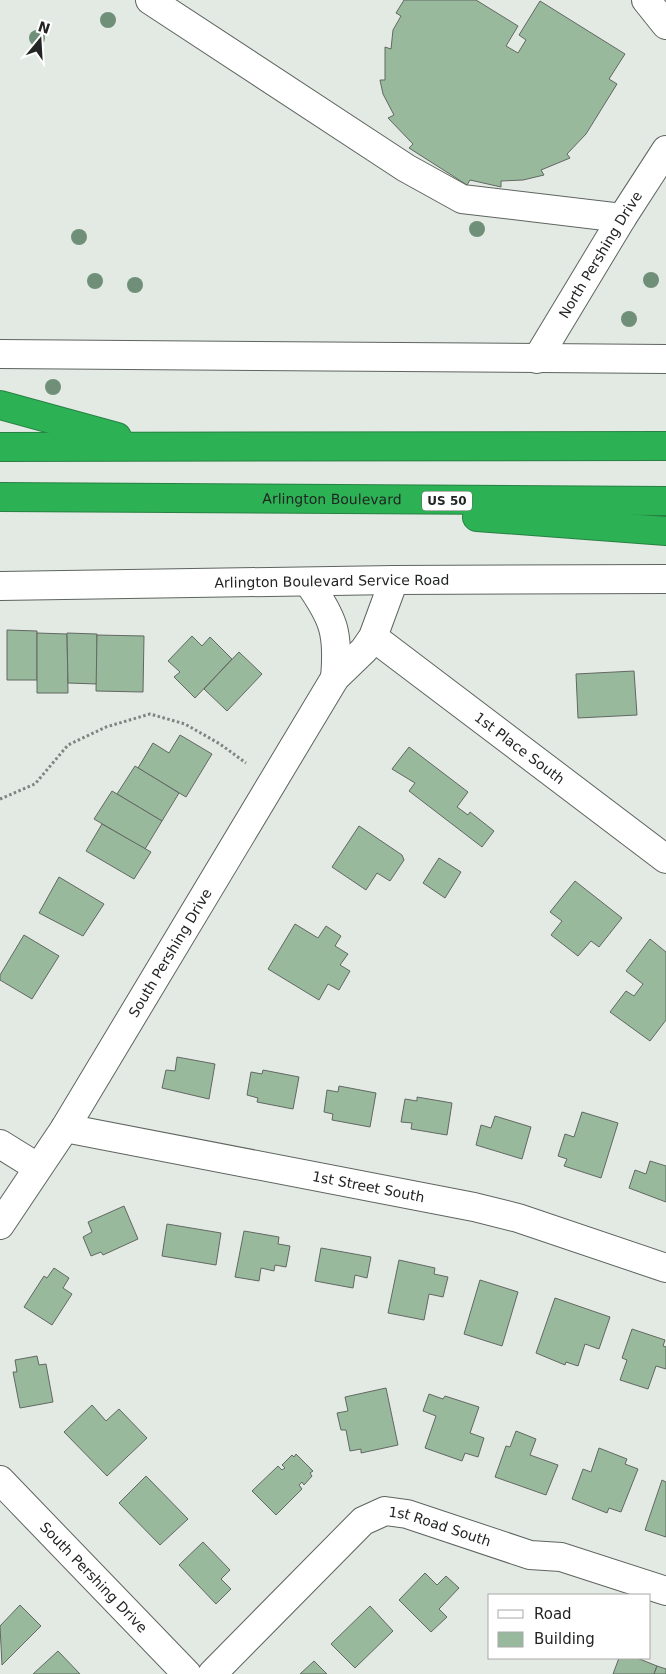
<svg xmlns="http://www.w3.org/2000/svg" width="666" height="1674" font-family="'DejaVu Sans',sans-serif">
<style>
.building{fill:#98b99c;stroke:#626863}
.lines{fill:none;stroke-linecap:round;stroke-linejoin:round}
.minor-casing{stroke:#5e645f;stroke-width:30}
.highway-casing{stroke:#288143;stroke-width:30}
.path{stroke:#7f8480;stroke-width:3;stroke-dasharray:2.5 2.5;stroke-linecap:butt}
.minor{stroke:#fff;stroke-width:28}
.highway{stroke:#2cb254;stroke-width:28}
.tree{fill:#708f78}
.labels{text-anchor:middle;stroke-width:4;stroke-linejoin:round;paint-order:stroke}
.shield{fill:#fff;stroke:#646665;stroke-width:1}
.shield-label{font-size:12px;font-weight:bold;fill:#222523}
.street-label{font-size:14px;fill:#222523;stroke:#fff}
</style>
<rect width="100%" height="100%" fill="#e3eae4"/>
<g class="building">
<polygon points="404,0 476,0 518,26 506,46 518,53 526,40 519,35 540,1 625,54 609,79 617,84 586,134 567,154 570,158 541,170 544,175 523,180 501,181 501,187 470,180 467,185 409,148 413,144 388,118 394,115 383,94 380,80 385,80 385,47 391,49 393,30 401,16 396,13"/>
<polygon points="7,630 37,631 37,680 7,680"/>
<polygon points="37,633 67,634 68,693 37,693"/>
<polygon points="67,633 97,634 97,684 68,683"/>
<polygon points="97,635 144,636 143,692 96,691"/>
<polygon points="192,636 202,646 210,637 232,659 195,698 174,677 180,672 168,661"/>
<polygon points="239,652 262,674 227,711 204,689"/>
<polygon points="634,671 637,715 578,718 576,674"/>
<polygon points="180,735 212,754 186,797 138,768 153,743 169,753"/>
<polygon points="409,747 468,792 457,807 468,815 470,812 494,831 482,847 409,791 415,783 392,769"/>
<polygon points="135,766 179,793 162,821 117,794"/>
<polygon points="112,791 162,821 145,849 94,819"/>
<polygon points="102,824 151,852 134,879 86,851"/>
<polygon points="359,826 402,855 404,860 390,881 377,873 366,890 332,867"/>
<polygon points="439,858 461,872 445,898 423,883"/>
<polygon points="59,877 104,904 83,936 39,913"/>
<polygon points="575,881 622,918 599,947 591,941 578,956 551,935 562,921 550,912"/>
<polygon points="295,924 318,938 326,926 341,936 335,946 348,954 340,965 350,971 339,990 328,984 319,1000 268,969"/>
<polygon points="24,935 59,956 32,999 0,980 0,975"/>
<polygon points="650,939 666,952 666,1020 650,1041 610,1012 626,991 634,996 643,984 626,971"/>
<polygon points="177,1057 215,1064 209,1099 162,1088 166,1070 175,1071"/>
<polygon points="263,1070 299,1077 293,1109 257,1102 258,1098 247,1095 251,1072 262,1074"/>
<polygon points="339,1086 376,1093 370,1127 332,1120 333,1114 324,1112 327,1090 338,1092"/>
<polygon points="417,1097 452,1103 447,1135 411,1129 412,1123 401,1122 405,1099 417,1101"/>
<polygon points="582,1112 618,1123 601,1178 564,1166 567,1159 558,1156 565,1134 574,1137"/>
<polygon points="495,1116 531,1127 522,1159 476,1145 481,1125 491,1128"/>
<polygon points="650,1161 666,1166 666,1202 629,1188 635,1170 646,1174"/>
<polygon points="124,1206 138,1239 103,1255 101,1252 91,1256 83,1237 92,1232 88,1222"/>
<polygon points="167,1224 221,1233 216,1265 162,1256"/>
<polygon points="244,1231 279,1237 278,1244 290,1246 286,1267 275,1265 274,1271 261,1268 259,1281 235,1277"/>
<polygon points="321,1248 371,1257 367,1278 355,1275 353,1288 315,1281"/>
<polygon points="399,1260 435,1268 434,1274 448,1277 443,1297 429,1294 424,1320 388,1313"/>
<polygon points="54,1268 69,1278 63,1288 72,1294 52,1325 24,1307 44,1276 47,1278"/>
<polygon points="480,1280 518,1292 502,1346 464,1334"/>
<polygon points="555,1298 610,1317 599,1349 585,1344 578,1366 566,1362 565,1365 536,1353"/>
<polygon points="632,1329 665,1340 663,1346 666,1347 666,1369 656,1366 648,1389 620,1380 627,1360 622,1358"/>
<polygon points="37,1356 39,1365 46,1364 53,1402 20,1408 13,1372 17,1372 15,1360"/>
<polygon points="386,1388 398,1445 361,1453 361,1449 350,1451 346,1430 341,1430 337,1413 348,1411 345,1397"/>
<polygon points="429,1394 443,1399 445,1396 479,1407 470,1433 484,1438 478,1457 465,1453 462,1461 425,1448 436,1416 423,1411"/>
<polygon points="92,1405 106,1421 119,1409 147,1438 107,1476 64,1432"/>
<polygon points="516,1431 536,1439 530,1455 558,1465 546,1495 495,1477 506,1446 510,1447"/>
<polygon points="599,1448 627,1459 625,1464 638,1469 621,1512 609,1508 607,1513 572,1499 583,1469 591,1472"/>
<polygon points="296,1454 313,1471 310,1473 312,1476 304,1485 302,1482 299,1485 302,1489 276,1515 252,1491 278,1466 282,1470 285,1468 282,1465 292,1455 294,1457"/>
<polygon points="146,1476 188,1519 160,1545 119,1503"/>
<polygon points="662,1480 666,1482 666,1537 645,1530"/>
<polygon points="203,1542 230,1570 221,1579 231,1589 216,1604 179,1565"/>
<polygon points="425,1573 437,1585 446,1576 459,1588 439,1609 447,1617 431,1632 399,1600"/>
<polygon points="20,1605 41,1626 2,1665 0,1626"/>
<polygon points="370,1606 393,1631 355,1668 331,1644"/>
<polygon points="58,1651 80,1674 33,1674"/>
<polygon points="619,1658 637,1658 657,1666 654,1674 613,1674"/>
<polygon points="314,1661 327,1674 300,1674"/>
<polygon points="657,1666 666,1669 666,1674 654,1674"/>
</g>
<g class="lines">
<g class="minor-casing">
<g id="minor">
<polyline points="150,0 406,168 462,199 622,218"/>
<polyline points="646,0 666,25"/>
<polyline points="0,354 666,359"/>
<path id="s1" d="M537 359 622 218 666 150"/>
<path d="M308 582C334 619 339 633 335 678"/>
<path id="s2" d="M0 586 394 580 666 579"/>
<path id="s3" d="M373 637 666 859"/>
<path id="s4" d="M65 1128 474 1207 518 1218 666 1268"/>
<polyline points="0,1144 37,1167"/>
<path id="s5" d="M0 1225 65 1128 335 678 364 650 373 637 394 580"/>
<path id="s6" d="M0 1480 187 1674"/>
<path id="s7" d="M212 1674 363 1521 385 1511 407 1514 530 1555 561 1557 666 1591"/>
</g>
</g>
<g class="highway-casing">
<g id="highway">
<polyline points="0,405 117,437"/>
<polyline points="0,447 666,446"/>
<path id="s8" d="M0 497 666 501"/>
<polyline points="477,517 666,531"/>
</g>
</g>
<polyline class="path" points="0,799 35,784 68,745 106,727 150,714 185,724 220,744 246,763"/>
<use href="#minor" class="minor"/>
<use href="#highway" class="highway"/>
</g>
<g class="tree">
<circle cx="108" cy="20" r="8"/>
<circle cx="37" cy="38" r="8"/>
<circle cx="477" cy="229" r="8"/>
<circle cx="79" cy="237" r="8"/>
<circle cx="651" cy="280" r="8"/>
<circle cx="95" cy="281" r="8"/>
<circle cx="135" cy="285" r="8"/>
<circle cx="629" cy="319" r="8"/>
<circle cx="53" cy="387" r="8"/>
</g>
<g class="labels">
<rect class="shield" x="422" y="491.5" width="50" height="19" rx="4"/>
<g class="shield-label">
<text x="447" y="505">US 50</text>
</g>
<g class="street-label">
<text dy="5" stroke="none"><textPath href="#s1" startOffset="122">North Pershing Drive</textPath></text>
<text dy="5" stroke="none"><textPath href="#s8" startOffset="332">Arlington Boulevard</textPath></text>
<text dy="5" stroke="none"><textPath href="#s2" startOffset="332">Arlington Boulevard Service Road</textPath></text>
<text dy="5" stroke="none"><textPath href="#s3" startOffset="184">1st Place South</textPath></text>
<text dy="5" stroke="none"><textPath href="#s5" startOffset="321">South Pershing Drive</textPath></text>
<text dy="5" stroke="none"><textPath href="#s4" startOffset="309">1st Street South</textPath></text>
<text dy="5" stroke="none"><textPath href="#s7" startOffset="296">1st Road South</textPath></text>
<text dy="5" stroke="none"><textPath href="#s6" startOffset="135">South Pershing Drive</textPath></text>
</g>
</g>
<rect x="488" y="1594" width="162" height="65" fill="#ffffff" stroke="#a7a8a7"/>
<rect x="498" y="1610" width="25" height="8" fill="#ffffff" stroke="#a7a8a7"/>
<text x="534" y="1619" font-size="15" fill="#222523">Road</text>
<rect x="498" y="1632" width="25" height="15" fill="#98b99c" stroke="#a7a8a7"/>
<text x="534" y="1644" font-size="15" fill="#222523">Building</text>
<g transform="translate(40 40) rotate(18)" stroke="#ffffff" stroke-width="4" paint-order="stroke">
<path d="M0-4L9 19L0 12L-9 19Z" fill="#222523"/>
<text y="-8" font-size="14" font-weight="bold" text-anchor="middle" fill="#222523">N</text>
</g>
</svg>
